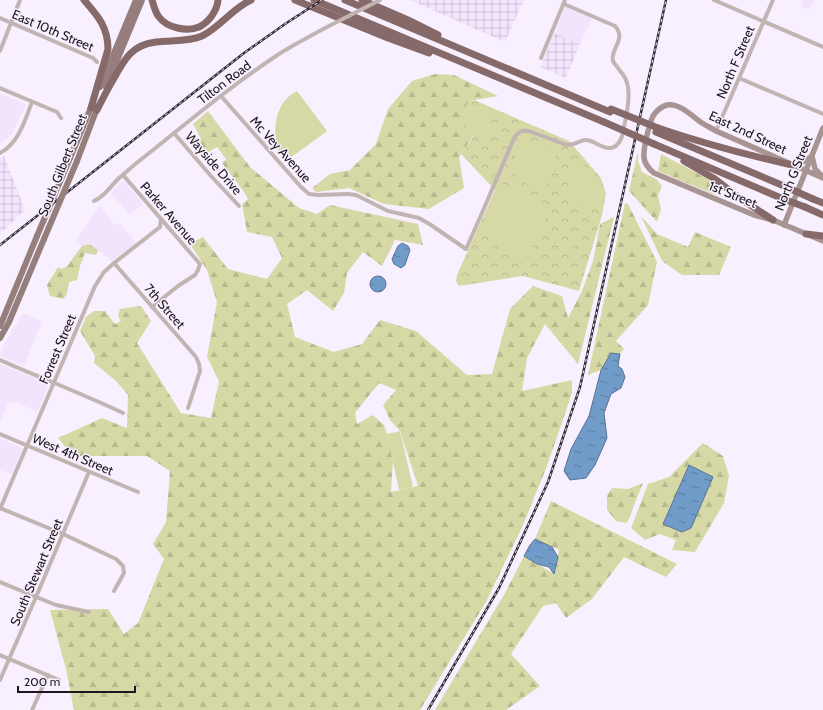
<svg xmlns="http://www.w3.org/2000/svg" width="823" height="710" font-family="Cabin,sans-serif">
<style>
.built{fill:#f2e4fc}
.industrial{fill:url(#industrial-grid)}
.forest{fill:url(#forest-firs);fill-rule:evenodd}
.park{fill:url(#park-crowns)}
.garden{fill:#d6d9a5}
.water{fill:url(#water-ripples);stroke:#587395}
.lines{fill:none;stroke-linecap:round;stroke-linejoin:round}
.street{stroke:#c1b4b3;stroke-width:4}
.secondary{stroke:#a89493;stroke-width:5.5}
.primary{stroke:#957e7c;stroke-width:6}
.highway{stroke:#856a69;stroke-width:7}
.rail-casing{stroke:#342e37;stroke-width:2.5}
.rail{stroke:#f8f0fe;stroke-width:1;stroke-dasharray:3;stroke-linecap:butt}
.street-bridge{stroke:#c1b4b3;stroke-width:4}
.primary-bridge{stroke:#957e7c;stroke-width:6}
.highway-bridge{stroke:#856a69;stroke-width:7}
.labels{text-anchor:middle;stroke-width:3;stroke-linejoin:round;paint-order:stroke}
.street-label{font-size:13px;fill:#1c171f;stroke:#f8f0fe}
</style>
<defs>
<pattern id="industrial-grid" width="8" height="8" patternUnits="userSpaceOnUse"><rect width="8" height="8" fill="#f2e4fc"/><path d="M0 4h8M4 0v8" fill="none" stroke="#cfc3d8"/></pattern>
<pattern id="forest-firs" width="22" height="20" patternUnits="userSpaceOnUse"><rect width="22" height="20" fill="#d6d9a5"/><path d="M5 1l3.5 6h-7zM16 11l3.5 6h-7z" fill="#b7ba8e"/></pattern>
<pattern id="park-crowns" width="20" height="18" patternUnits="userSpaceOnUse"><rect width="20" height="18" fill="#d6d9a5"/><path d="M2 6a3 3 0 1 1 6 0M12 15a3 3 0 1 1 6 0" fill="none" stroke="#b7ba8e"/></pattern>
<pattern id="water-ripples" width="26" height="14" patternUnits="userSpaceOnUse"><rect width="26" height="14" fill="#719bc8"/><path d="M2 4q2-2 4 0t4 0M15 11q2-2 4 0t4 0" fill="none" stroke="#5c7da2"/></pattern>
</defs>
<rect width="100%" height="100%" fill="#f8f0fe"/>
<g class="built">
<polygon points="803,0 814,0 809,10 800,6"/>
<polygon points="565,7 592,19 580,44 555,33"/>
<polygon points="0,94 26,104 16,126 11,135 0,144"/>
<polygon points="122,181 125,183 143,204 130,215 111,193"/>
<polygon points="100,206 115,226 119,223 136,243 111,261 103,253 89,245 82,246 75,241"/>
<polygon points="23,313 42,321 24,366 2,357 0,355 4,344"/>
<polygon points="0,364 49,384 37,412 16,402 10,402 8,403 0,421"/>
<polygon points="0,438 20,447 22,450 11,475 0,470"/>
</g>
<g class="industrial">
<polygon points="410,0 524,0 505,42"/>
<polygon points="555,33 580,44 566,78 540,67"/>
<polygon points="4,156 25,210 0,234 0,158"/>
</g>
<g class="forest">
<path d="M435 74 454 75 498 96 469 101C460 115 463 124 473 136L459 157 464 188 429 209 384 204 349 188 316 192 312 188 330 174 350 170 376 144 388 109 412 81Z"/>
<path d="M208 111 250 167 299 208 317 214 330 205 418 224 423 245 395 240 382 266 363 252 347 273 344 293 333 311 307 290 287 304 295 337 334 352 362 344 380 320 416 331 467 375 492 374 510 309 533 286 562 296 568 318 582 291 593 261 600 224 614 217 578 364 545 324 527 358 522 391 572 380V393L547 466 523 525 486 602 420 710H74L66 669 50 610 108 609 124 634 138 623 164 559 153 544 166 522 170 471 147 456H73L58 438 102 418 127 428 128 395 115 380 94 363 95 356 80 331 86 317 94 311H105L115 324 121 321 118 316 120 309 141 306 151 321 137 343 181 413 211 418 219 381 207 357 217 302 207 270 190 244 203 237 228 269 267 279 282 258 272 237 247 232 242 204 248 199 244 192 222 163 226 159 217 147 203 155 195 148 201 139 193 124ZM379 383 396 390 383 405 390 420 400 431 418 486 391 492 393 461 387 434 384 425 373 415 357 424 355 413Z"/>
<polygon points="638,151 638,161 642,172 656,179 662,186 658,196 661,209 657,222 629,191"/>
<polygon points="661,154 708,179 714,189 713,194 658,171"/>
<polygon points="625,203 628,204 657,262 648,305 616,341 624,349 620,354 611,353 601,370 588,375"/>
<polygon points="641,216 657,234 688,247 695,232 731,247 719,275 682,275 662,261"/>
<polygon points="89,244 98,250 96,255 85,253 80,266 77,280 69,282 67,294 63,299 50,296 47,285 58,267 62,269 67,266 82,246"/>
<polygon points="703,443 723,456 729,476 724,503 695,552 672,550 676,540 660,534 645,540 631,528 648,484 669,477"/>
<polygon points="643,483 627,523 616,521 607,510 607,496 612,488 628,489"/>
<polygon points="551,501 677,564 666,577 624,557 592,599 566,618 556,603 543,606 511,654 540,686 506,710 435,710 505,593 524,556 554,574 559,550 535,539"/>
</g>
<path class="park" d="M474 100 569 141 601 178 606 194 602 215 579 291 523 276 459 286 456 281 457 275 495 190 461 154 473 137C463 124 460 116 469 101Z"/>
<g class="garden">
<path d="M297 91 327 131 286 161C283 157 279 152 277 148 274 139 275 119 279 111 282 102 289 95 297 91Z"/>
<path d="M467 103 492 113 494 117 483 142C473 136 462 129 463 115 463 112 466 107 467 103Z"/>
<path d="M521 137 550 149 554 152 557 159 543 192C536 189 529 186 523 182 507 171 517 152 521 137Z"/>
<path d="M577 163C591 168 604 181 604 197 604 200 603 203 603 207L565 200 564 197Z"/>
<polygon points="502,184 546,204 549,211 529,256 522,259 492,244 487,234 485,223 485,214 496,189"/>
<polygon points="400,431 413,487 399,490 387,434"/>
</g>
<g class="water">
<polygon points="402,243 408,246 410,250 405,265 401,268 394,264 392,259 398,246"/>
<circle cx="378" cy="284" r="8"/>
<polygon points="611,353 620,354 618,366 622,369 625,377 621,388 611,394 604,413 607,438 595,465 586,478 570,480 564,471 571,449 589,416 601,370"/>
<polygon points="689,465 713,477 691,528 682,532 663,524"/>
<polygon points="535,539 552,547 558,557 554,574 549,567 537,564 524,556 530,545"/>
</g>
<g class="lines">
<g class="street">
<polyline points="714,0 823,47"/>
<polyline points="0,18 93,58 97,62"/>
<polyline points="0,51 20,0"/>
<polyline points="541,58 565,0"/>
<polyline points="739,78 823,114"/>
<polyline points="0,88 57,112 61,118"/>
<path d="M221 96 301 187 309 194 318 195 348 194 356 195 388 211 419 218 431 225 466 249 482 213 515 136 521 131H529L564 144C567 145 570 145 573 144 578 143 582 139 587 140 595 141 602 149 610 148 615 148 619 143 621 139 623 135 623 130 624 127 627 114 630 100 628 87 627 81 624 75 620 71 618 67 614 64 613 61 610 48 627 40 615 26L564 4"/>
<polyline points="716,131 773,0"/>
<polyline points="174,133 211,176 239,206"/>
<path d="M0 153C19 143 25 120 32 102"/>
<polyline points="123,175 200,264 198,270 195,275 178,286 152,307"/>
<path d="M94 201C105 196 110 187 118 179 129 169 141 159 153 150 194 117 235 83 279 54 295 44 312 35 329 26"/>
<polyline points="114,263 196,357 199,364 200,371 188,408"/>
<path d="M0 360C41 378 83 394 123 413"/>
<polyline points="0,434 138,492"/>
<polyline points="0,508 63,534 116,559 123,566 124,573 114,591"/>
<polyline points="0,509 95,286 104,272 114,263 160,227 161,219"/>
<polyline points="0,582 56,605 89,612"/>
<polyline points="0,655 59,680"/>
<polyline points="0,680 36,597 89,472"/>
<polyline points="32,710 48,675"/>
</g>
<g class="secondary">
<polyline points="793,165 803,162 812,156 815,169 823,177"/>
<path d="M823 178 716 131C711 128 707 126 702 123 693 117 680 103 667 105 662 106 656 111 653 116 649 125 643 149 644 158 645 165 649 169 654 173L754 215 773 220 823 241"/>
<polyline points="784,225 823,128"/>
</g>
<g class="primary">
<polyline points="100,87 136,0"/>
<polyline points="106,87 142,0"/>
<polyline points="70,158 92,105"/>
<polyline points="77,161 98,106"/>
<polyline points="0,326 37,236"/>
<polyline points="0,338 9,322 44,239"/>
</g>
<g class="highway">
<path d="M84 0C98 16 108 27 108 49L91 108"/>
<path d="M152 0C154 6 155 12 159 17 167 28 187 32 199 27 209 22 217 11 218 0"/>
<polyline points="295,0 388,38 429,53"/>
<polyline points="314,0 604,122"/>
<polyline points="345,0 610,112"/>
<polyline points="362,0 408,20 438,35"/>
<path d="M97 110C102 100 107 90 113 80 124 60 131 45 156 42 171 40 188 42 202 36 220 27 233 8 251 0"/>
<path d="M658 128C702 143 747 155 792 165"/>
<polyline points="656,132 784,186"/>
<polyline points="654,144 781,198"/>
<polyline points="684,161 715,179 738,197 773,220"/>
<polyline points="813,199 823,203"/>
<polyline points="805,207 823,215"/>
<polyline points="806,234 823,236"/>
</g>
<g class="rail-casing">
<g id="rail">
<polyline points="0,245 244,53 285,24 322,0"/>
<polyline points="428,710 499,588 548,482 580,387 666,0"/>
</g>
</g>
<use href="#rail" class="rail"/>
<polyline class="street-bridge" points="329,26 380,0"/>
<g class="primary-bridge">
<polyline points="37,236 70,158"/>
<polyline points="44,239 77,161"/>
</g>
<g class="highway-bridge">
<polyline points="611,109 658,128"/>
<polyline points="604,122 654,144"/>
<polyline points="784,186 813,199"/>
<polyline points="781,198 805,207"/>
</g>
</g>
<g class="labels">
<g class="street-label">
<text transform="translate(53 30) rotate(23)" y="5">East 10th Street</text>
<text transform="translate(735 62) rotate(-67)" y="5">North F Street</text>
<text transform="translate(224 82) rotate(-37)" y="5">Tilton Road</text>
<text transform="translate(748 132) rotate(25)" y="5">East 2nd Street</text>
<text transform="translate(281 149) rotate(48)" y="5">Mc Vey Avenue</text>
<text transform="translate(214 163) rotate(49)" y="5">Wayside Drive</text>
<text transform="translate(62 165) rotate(-68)" y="5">South Gilbert Street</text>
<text transform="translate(793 173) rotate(-68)" y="5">North G Street</text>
<text transform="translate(733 194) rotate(22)" y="5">1st Street</text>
<text transform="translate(169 213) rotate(49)" y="5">Parker Avenue</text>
<text transform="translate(165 306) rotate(49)" y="5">7th Street</text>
<text transform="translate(57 349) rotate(-67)" y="5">Forrest Street</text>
<text transform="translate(73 454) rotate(23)" y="5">West 4th Street</text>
<text transform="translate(36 572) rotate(-67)" y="5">South Stewart Street</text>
</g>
</g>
<path d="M18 686v6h117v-6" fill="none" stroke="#1c171f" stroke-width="2"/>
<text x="24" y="686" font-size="12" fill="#1c171f" stroke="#f8f0fe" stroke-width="3" paint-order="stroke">200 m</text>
</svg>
